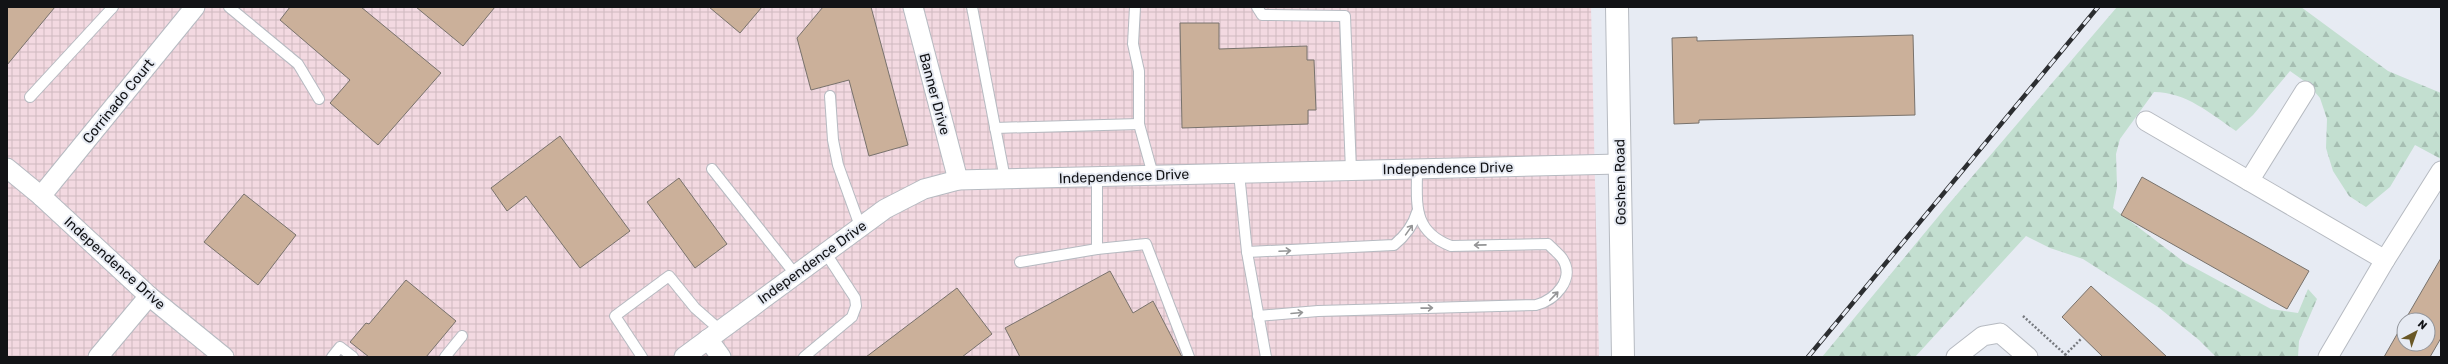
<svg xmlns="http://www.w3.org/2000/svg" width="2448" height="364" font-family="Rubik,sans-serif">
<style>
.industrial{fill:url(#industrial-grid)}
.forest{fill:url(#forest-firs)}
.building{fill:#cbb09a;stroke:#78726c}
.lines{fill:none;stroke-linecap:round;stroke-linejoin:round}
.lane-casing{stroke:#b6bac1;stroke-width:12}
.street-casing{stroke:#b6bac1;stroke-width:21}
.primary-casing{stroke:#b6bac1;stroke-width:24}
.path{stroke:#777a7f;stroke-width:2.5;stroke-dasharray:2 2;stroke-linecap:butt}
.lane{stroke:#fff;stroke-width:10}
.street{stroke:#fff;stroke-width:19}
.primary{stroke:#fff;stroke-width:22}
.rail-casing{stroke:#2c2e31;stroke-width:4.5}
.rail{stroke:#e7ebf3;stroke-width:3;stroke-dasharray:9;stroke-linecap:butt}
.oneway{stroke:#949596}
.labels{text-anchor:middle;stroke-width:4;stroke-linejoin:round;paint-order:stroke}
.street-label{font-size:14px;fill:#121316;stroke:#e7ebf3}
</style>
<defs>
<pattern id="industrial-grid" width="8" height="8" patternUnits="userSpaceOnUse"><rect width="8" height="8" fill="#f3d9e1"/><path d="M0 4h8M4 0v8" fill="none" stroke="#cfb9c0"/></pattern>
<pattern id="forest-firs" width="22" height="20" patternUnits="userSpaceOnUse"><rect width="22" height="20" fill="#c3dfd0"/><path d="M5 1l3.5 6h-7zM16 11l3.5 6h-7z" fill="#a6beb2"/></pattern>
</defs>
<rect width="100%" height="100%" fill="#e7ebf3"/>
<polygon class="industrial" points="7,7 1591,7 1599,357 7,357"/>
<path class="forest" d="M2117 7H2301L2388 71 2441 93V159L2415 145 2390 187 2366 207 2349 196 2333 171 2326 148 2327 119 2320 98 2307 83 2290 71 2253 115 2236 131C2211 114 2186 92 2154 92L2120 139 2116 154 2117 187 2113 208 2184 262 2271 309 2298 313 2308 289 2317 299 2299 341 2298 357H2216L2199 340 2158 307 2083 259 2050 248 2026 236 1915 357H1822L1947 206Z"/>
<g class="building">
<polygon points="7,7 55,7 7,65"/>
<polygon points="290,7 361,7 441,73 378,145 330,103 350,80 280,20"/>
<polygon points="416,7 495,7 463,46"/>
<polygon points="709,7 762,7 740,33"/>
<polygon points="823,7 871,7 908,145 869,156 849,80 811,90 797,38"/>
<polygon points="1180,23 1219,23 1219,49 1307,46 1307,60 1314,60 1316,110 1308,110 1308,124 1182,128"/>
<polygon points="1913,35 1915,115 1699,120 1699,123 1674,124 1672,38 1697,37 1697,41"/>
<polygon points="560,136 630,231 580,268 526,196 507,211 491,188"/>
<polygon points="2142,177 2309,271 2287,309 2121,215"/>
<polygon points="679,178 727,244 695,268 647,202"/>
<polygon points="244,194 296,235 258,285 204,242"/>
<polygon points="2441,258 2441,338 2430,357 2384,357 2404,322 2404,344 2428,344 2428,320 2405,320"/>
<polygon points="1110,271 1133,313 1153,301 1182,357 1020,357 1005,328"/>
<polygon points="406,280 456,321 426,357 369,357 350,342 366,323 369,324"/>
<polygon points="2091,286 2167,357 2103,357 2062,317"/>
<polygon points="957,288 992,334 962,357 866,357"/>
</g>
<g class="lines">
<g class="lane-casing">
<g id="lane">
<polyline points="229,7 298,64 319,99"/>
<polyline points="972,7 1005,179"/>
<polyline points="1135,7 1133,44 1139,71 1139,124 1153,175"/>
<polyline points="1257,7 1262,15 1345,16 1351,171"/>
<polyline points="830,96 833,140 838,165 860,226"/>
<polyline points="30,97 113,7"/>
<polyline points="995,128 1139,124"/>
<polyline points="712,169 795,274"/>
<polyline points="1239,173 1247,252 1266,357"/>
<polyline points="1097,249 1146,244 1189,357"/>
<path d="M1247 252 1394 245C1405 236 1413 226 1417 212"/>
<polyline points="1020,262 1097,249 1097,178"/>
<path d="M1258 316 1318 311 1536 305C1555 300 1576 279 1562 258 1558 253 1553 249 1548 244L1451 246C1412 231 1417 204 1417 169"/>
<polyline points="332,357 340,347 353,357"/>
<polyline points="445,357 462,336"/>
<polyline points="642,357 615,316 669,276 695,308 720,330"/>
<polyline points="804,357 852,317 856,306 855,298 825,252"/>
</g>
</g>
<g class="street-casing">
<g id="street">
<polyline points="913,7 958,180"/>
<polyline points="2146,121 2385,260"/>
<polyline points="7,168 41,196 149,296 224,357"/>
<polyline points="2249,181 2305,91"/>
<polyline points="41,196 195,7"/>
<polyline points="708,339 721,357"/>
<polyline points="98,357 149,296"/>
<polyline points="684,357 885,209 924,189 958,180 1619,164"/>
<polyline points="1956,357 1983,336 2000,333 2028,357"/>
<polyline points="2328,357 2385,260 2441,171"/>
</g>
</g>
<g class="primary-casing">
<polyline id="primary" points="1617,7 1623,357"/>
</g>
<g class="path">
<polyline points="2023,316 2068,357"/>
<polyline points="2065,355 2081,339"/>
</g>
<use href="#lane" class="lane"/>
<use href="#street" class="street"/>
<use href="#primary" class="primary"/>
<g class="rail-casing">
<polyline id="rail" points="1808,357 2098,7"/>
</g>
<use href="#rail" class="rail"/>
</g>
<defs><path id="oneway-shaft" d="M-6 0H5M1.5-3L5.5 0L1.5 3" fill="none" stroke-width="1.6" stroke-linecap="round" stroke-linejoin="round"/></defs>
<g class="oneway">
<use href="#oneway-shaft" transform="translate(1409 230) rotate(-55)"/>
<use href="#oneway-shaft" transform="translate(1480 245) rotate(179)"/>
<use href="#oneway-shaft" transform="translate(1285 251) rotate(-3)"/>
<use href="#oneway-shaft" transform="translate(1554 296) rotate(-46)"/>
<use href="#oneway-shaft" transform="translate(1427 308) rotate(-1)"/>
<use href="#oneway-shaft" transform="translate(1297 313) rotate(-5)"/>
</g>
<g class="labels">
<g class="street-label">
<text transform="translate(935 94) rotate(75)" y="5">Banner Drive</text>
<text transform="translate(118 101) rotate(-51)" y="5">Corrinado Court</text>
<text transform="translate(1448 168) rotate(-1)" y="5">Independence Drive</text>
<text transform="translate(1124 176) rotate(-2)" y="5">Independence Drive</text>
<text transform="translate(1620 182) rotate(-91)" y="5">Goshen Road</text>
<text transform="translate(812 262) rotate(-36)" y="5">Independence Drive</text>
<text transform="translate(115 263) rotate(42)" y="5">Independence Drive</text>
</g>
</g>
<rect width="2448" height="364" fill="none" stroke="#121316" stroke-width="16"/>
<g transform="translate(2416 332) rotate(41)"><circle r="19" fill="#e7ebf3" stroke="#92959b"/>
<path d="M0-3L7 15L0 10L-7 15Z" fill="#6a5826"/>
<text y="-6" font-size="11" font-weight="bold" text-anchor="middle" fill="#121316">N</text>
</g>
</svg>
